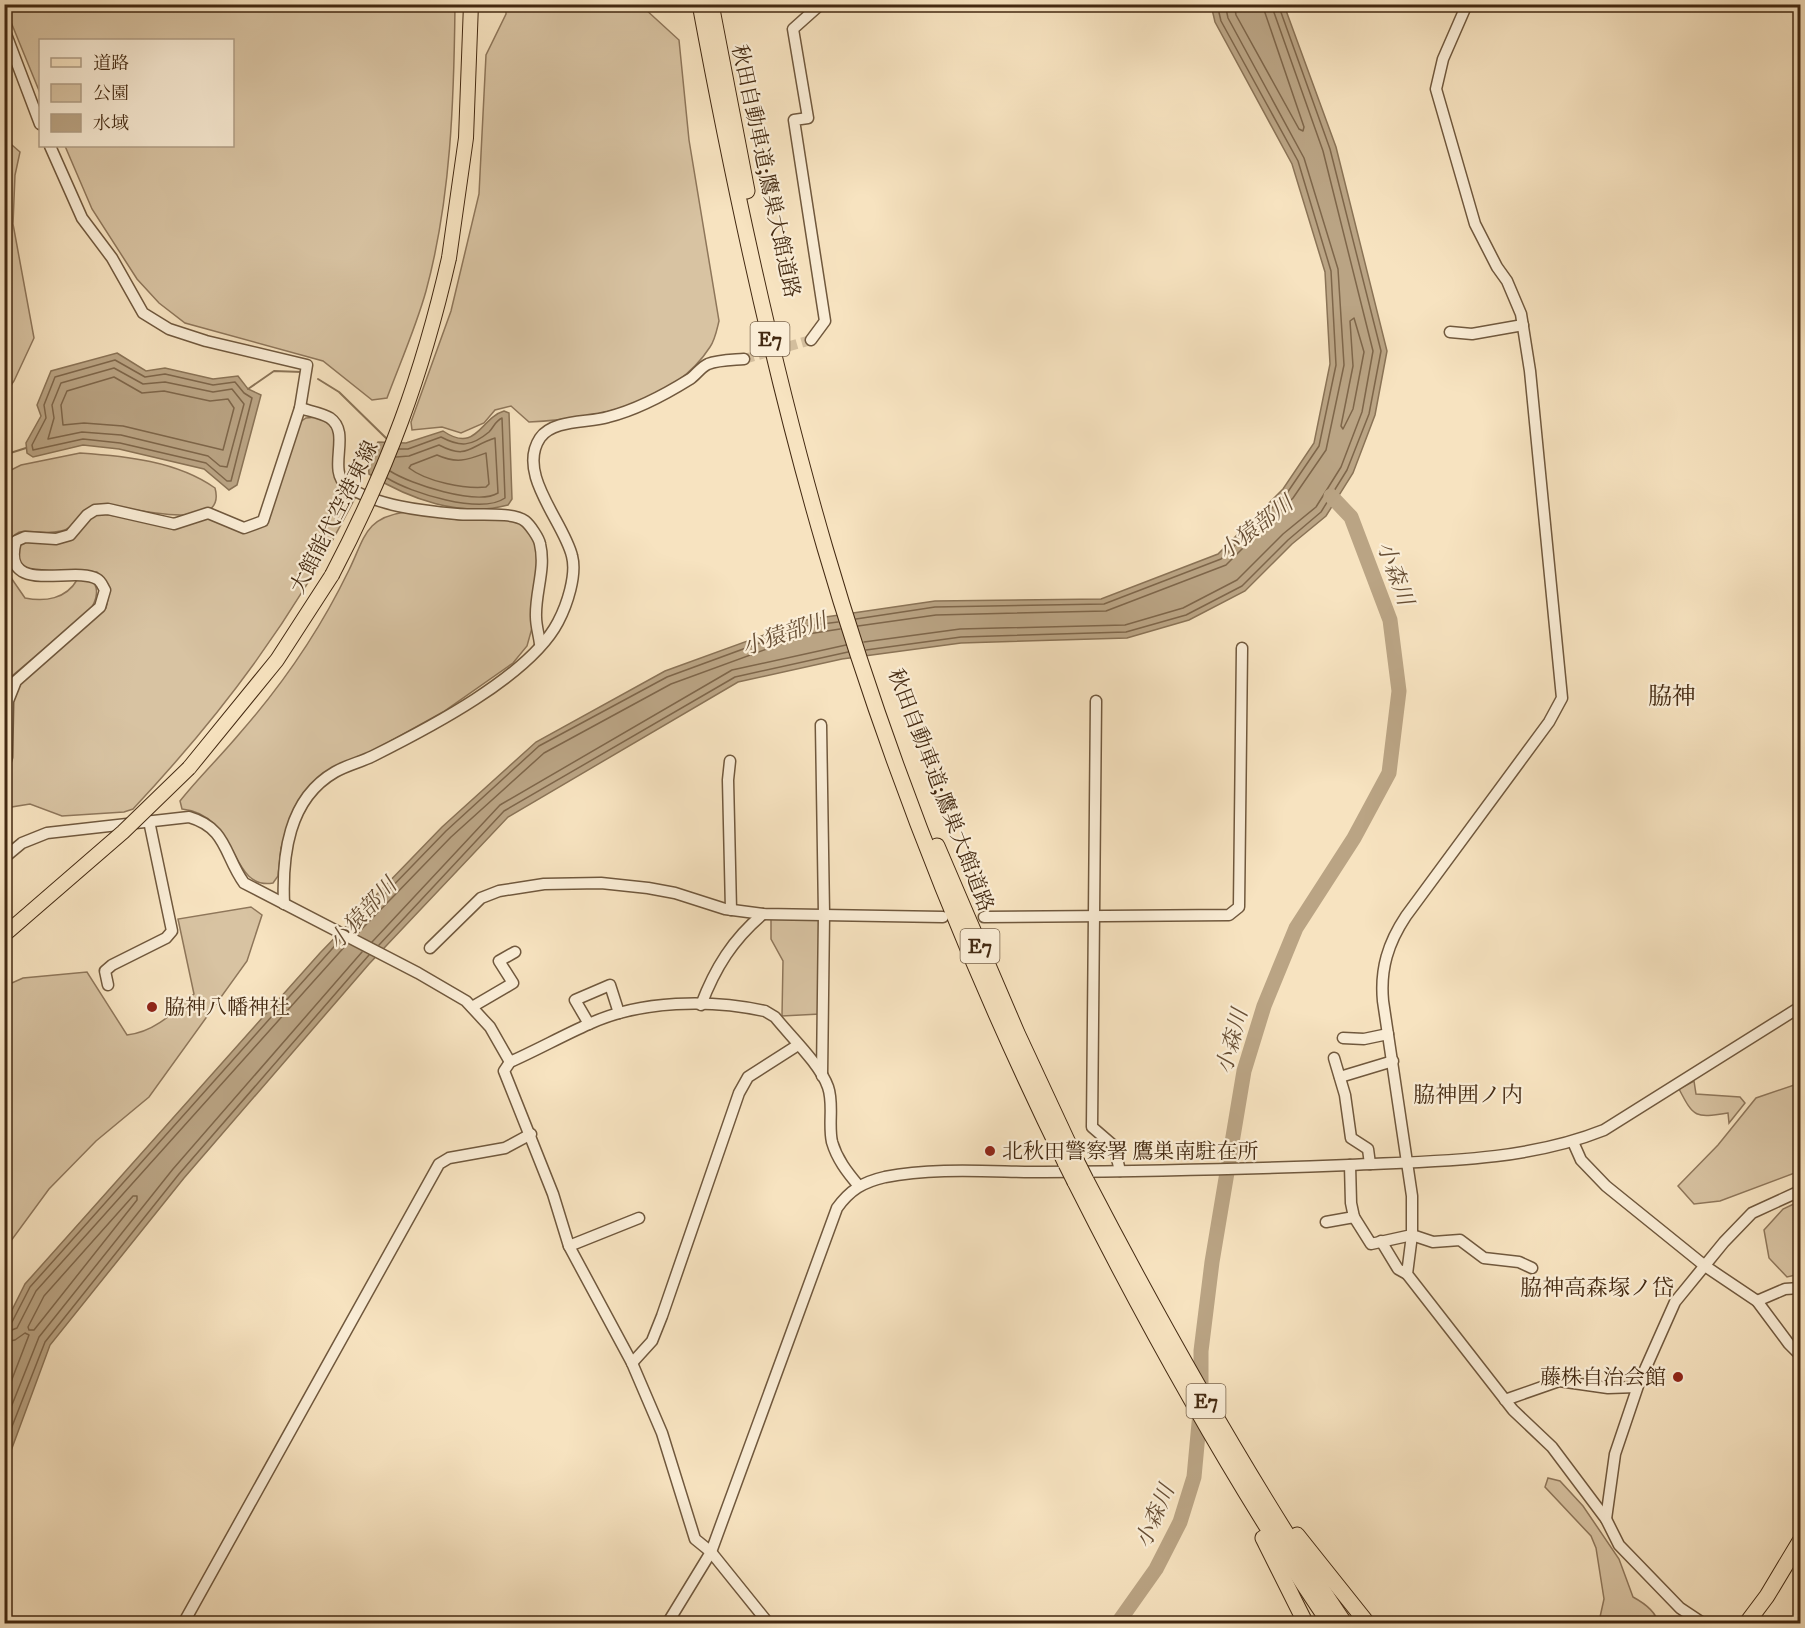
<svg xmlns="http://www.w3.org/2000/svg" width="1805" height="1628" font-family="'IM FELL DW Pica','Noto Serif JP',serif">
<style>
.green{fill:#d8c3a2;stroke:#8e765a;stroke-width:1.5}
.water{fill:#baa484;stroke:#8a7356;stroke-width:1.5}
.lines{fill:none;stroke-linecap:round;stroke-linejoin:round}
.shore{stroke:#7e664a;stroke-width:1.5}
.stream{stroke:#8a7356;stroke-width:2}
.river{stroke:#baa484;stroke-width:15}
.minor-tunnel{stroke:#d3be9d;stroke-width:10;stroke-dasharray:10 5;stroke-linecap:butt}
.minor-casing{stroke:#70583d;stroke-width:13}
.major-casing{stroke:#432911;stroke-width:16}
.highway-casing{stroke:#432911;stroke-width:17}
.minor{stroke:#faedd6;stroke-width:10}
.major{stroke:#f7e3c0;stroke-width:14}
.highway{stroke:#f7e3c0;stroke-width:15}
.major-bridge-casing{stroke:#432911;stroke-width:16;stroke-linecap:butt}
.highway-bridge-casing{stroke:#432911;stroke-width:17;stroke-linecap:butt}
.major-bridge{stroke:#f7e3c0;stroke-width:14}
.highway-bridge{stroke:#f7e3c0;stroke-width:15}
.poi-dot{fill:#8f2418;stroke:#faedd6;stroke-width:2}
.labels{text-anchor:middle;stroke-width:4.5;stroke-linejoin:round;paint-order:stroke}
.shield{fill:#faedd6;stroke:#7a644c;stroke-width:1.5}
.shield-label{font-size:20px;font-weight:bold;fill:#432911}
.street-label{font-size:21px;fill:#432911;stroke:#faedd6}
.poi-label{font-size:21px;fill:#432911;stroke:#faedd6;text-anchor:start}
.water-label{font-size:22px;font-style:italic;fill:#674e34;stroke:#faedd6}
.neighbourhood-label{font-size:22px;fill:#432911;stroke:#faedd6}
.quarter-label{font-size:24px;fill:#432911;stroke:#faedd6}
</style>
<rect width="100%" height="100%" fill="#f7e3c0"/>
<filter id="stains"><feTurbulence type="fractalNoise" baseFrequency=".00333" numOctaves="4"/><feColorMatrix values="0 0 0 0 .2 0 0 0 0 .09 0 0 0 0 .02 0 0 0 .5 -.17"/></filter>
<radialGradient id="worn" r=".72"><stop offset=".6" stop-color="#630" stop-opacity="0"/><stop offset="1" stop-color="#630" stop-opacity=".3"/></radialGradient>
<g class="green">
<path d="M4 5H455C454 99 451 199 426 291 416 327 400 363 387 398L372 400 323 361 185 323 159 303 137 279 92 209 65 146H232V40H40V93Z"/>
<path d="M506 5H644V8L679 40 689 140 719 321C717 329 715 340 710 347 672 406 592 419 529 422L511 406 495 410 484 423 461 433 442 427 412 430 411 422 451 311 479 194 486 55 506 14Z"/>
<polygon points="5,139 20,152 15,175 13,224 34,338 14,381 5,394"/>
<path d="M317 417C344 429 330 441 336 460 339 473 349 486 355 498 296 615 223 713 133 809L124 812 62 816 30 804 5 808V775L8 770 12 696 18 685 106 608C110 592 110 584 97 572L32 573 14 557 22 542H59L91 516 99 513 175 527 208 517 244 531 257 529 267 522 300 422 306 418Z"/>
<path d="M80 453C125 456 177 461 215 488 229 539 119 502 98 506 81 509 77 528 61 531 29 539 10 512 5 567V473L21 465Z"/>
<path d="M405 512 460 520H509L524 525 536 542 540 564 532 628 527 646 513 663 443 712 362 757 332 769 292 816 281 848 278 876 273 883C229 891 240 815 182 809L180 801C199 777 221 756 240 733 283 684 321 628 349 570 365 537 365 518 405 512Z"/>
<path d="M5 569 25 598C45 602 66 599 77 580L93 581C100 591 96 601 90 610L12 676 5 688Z"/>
<path d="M251 907 262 915 247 961 149 1097 96 1141 49 1189 5 1249V986L23 978 87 972 127 1035C155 1032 174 1012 194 994L178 919Z"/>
<polygon points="821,918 820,1014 782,1016 783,961 771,939 771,919"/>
<path d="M1694 1081 1696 1094 1740 1097 1745 1103 1729 1123 1728 1113C1695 1118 1694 1118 1679 1089Z"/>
<polygon points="1800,1083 1800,1171 1720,1201 1694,1204 1678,1186 1718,1145 1756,1098"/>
<polygon points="1800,1201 1800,1274 1787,1277 1769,1258 1764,1230 1783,1209"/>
<path d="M1548 1478 1560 1481 1583 1506 1619 1559 1633 1597C1644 1603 1656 1611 1658 1623H1594L1600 1617 1604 1599 1596 1548 1591 1536 1545 1487Z"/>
</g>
<g class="water">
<polygon points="1211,5 1284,5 1336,147 1387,351 1375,415 1353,473 1326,516 1292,544 1245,591 1189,620 1127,638 961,643 842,659 738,682 508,817 369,964 184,1178 50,1345 5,1467 5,1324 25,1284 320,953 442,827 536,742 665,671 805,620 935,601 1101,599 1218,554 1283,489 1314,443 1330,364 1325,272 1292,164 1215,22"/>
<polygon points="117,353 146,371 165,368 213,379 238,376 248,389 261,395 237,485 229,490 204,469 119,449 83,445 33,457 27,453 26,443 41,416 37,405 51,371"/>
<path d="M504 411 509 413 512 499 508 505C461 518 409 499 369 474L368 460 378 442 406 443 443 431C477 454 480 418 504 411Z"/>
</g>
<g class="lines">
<g class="shore">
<polyline points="1234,4 1236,15 1299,129 1303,131 1304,127 1262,4"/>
<polygon points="1354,318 1364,352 1353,409 1343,429 1341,426 1353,366 1350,321"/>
<polygon points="115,360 145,377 165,374 213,385 235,382 244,393 252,398 231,481 227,481 206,463 120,443 83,439 33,450 32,445 46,418 44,405 55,377"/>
<polygon points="114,368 143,384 165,382 213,392 232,389 244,404 227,467 220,466 208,456 121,435 82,432 48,439 54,418 52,405 61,383"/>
<polygon points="114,377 142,393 164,391 210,401 228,399 234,408 223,450 123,426 84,423 63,425 61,405 67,391"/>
<path d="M486 453 489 484 486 487C465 489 427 482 409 468L411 465 437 455C457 464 467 460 486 453Z"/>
<path d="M390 471C410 484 477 506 498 493L495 438C469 446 468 460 439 445L409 456 396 457"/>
<path d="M387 478C411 493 481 515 505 498L502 418C495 421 494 427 489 432 471 447 460 447 441 437L408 449H399"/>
<polyline points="856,619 935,607 1104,604 1221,559 1287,493 1319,446 1336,365 1331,271 1298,161 1221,21 1217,4"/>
<polyline points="858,626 936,615 1106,611 1226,565 1293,498 1326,450 1344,365 1338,269 1304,158 1228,18 1225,4"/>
<polyline points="864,642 960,629 1125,625 1183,608 1237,580 1283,534 1316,507 1341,467 1362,412 1373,351 1323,151 1271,4"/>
<polyline points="866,650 961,637 1126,632 1186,615 1242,586 1288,540 1321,512 1347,470 1369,414 1381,351 1330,149 1278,4"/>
<polyline points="350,930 446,831 539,746 667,677 806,626 838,622"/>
<polyline points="357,934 451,837 544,753 671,684 808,634 840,629"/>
<polyline points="372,942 500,805 732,670 846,645"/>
<polyline points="379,945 504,811 735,677 848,652"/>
<polygon points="133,1196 137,1196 137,1200 34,1330 29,1330 28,1327 44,1296"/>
<polyline points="4,1325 12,1322 30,1287 340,940"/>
<polyline points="4,1333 17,1328 36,1291 347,944"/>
<polyline points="4,1342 15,1340 25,1333 29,1335 4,1400"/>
<polyline points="4,1425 39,1337 173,1169 362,952"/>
<polyline points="4,1447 45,1342 179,1174 369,955"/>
</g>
<g class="stream">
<polyline points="318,379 339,392 388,440"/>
<polyline points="248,389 274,371 302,372"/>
<polyline points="4,455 26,448"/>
</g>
<polyline class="river" points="1117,1624 1156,1569 1180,1522 1194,1477 1201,1402 1201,1351 1212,1262 1244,1071 1264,1006 1296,928 1354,838 1389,773 1399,691 1390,620 1351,517 1331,496"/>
<polyline class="minor-tunnel" points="744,359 811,340"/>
<g class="minor-casing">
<g id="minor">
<polyline points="4,29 40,124"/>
<polyline points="1450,332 1472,334 1523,325"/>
<polyline points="811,340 825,321 794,120 808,118 793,29 821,4"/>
<path d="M300 408C309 411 322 413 330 418 352 433 326 470 347 486 376 506 423 511 457 514 474 516 512 511 525 521 530 525 539 538 540 544 546 569 535 592 536 617 536 626 539 635 540 644"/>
<polyline points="1096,701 1092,1127 1114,1146 1120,1171"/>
<polyline points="821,725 824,914 822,1076"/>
<polyline points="730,761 728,780 731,910"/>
<path d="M4 767 7 757 8 701 16 681 100 607 105 590C102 585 101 581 97 579 74 565 0 597 16 541L25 537 56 539 70 535 87 515 95 510 108 509 174 524 208 513 244 528 263 521 300 408 307 365 206 341 169 329 143 313 112 258 82 218 50 146"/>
<path d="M4 858 22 843 47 833 189 817C227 828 224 855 244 883L418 973 466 1001 490 1027 510 1062"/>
<path d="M284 904C282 856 288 799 335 772 347 765 361 762 373 756 427 729 530 676 558 622 567 605 577 575 572 556 564 522 516 474 540 438 553 419 589 423 608 417 636 410 666 394 690 379 696 375 701 367 708 364 718 360 733 360 744 359"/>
<polyline points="984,917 1229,915 1239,907 1242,648"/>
<polyline points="430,948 481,898 499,891 544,884 601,883 648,888 675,893 725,909 763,914 943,917"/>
<polyline points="108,985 105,971 112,965 166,938 172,931 149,821"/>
<path d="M701 1005C715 968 733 939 763 914"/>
<polyline points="472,1007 513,983 499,961 515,952"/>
<polyline points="589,1024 575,1000 610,985 619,1013"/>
<polyline points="1343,1038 1364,1039 1388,1034"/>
<polyline points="1334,1058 1345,1095 1351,1138 1368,1149 1370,1164"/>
<polyline points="1340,1077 1393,1061"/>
<polyline points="1573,1142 1581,1160 1606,1186 1705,1266 1757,1301 1789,1344 1800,1355"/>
<polyline points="1350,1165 1351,1203 1354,1217"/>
<path d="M1326 1222 1354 1217 1371 1244 1412 1235V1196L1383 1001C1380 969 1388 943 1406 916L1549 722 1562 698 1530 371 1521 314 1507 281 1497 267 1475 224 1436 89 1443 59 1467 4"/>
<polyline points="1381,1241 1398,1269 1407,1274"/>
<polyline points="569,1246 639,1218"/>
<polyline points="1532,1268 1519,1262 1484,1258 1460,1240 1433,1242 1412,1235 1407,1274 1513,1410 1552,1447 1606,1519 1619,1545 1680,1608 1704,1624"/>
<polyline points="1757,1301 1785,1289 1800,1288"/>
<polyline points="632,1363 652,1341 662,1316 739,1093 748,1077 798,1045"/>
<polyline points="1505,1400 1559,1381 1608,1388 1637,1387"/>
<polyline points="1606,1519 1615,1454 1639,1383 1675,1302 1724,1242 1752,1213 1800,1191"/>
<polyline points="183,1624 439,1164 449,1158 505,1148 531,1134"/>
<path d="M667 1624 711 1552 837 1208C850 1190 863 1182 885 1177 936 1167 992 1172 1044 1172 1146 1171 1247 1169 1349 1165 1434 1161 1524 1162 1604 1130L1800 1007"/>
<path d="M769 1624 711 1552 695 1539 662 1433 632 1363 569 1246 553 1194 504 1071 510 1062C537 1050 562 1036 589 1024 641 1000 710 999 765 1011L775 1017C790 1036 820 1064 828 1087 834 1104 828 1124 832 1142 837 1159 847 1172 858 1185"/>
</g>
</g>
<g class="major-casing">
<g id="major">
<polyline points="449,258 466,138 471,4"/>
<polyline points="189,768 277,660 332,575"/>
</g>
</g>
<g class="highway-casing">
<g id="highway">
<path d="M700 4C734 187 773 370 825 548 887 760 969 966 1066 1164"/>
<polyline points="711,4 747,191"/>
<polyline points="937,846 1017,1033 1077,1162"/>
<path d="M1086 1180C1165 1332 1249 1481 1345 1624"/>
<path d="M1075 1182C1152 1335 1234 1482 1330 1624"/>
<polyline points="1297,1535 1368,1624"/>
<polyline points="1263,1538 1306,1624"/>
<polyline points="1746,1624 1767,1596 1800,1541"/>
</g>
</g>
<use href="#minor" class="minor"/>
<use href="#major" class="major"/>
<use href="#highway" class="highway"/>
<g class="major-bridge-casing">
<g id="major-bridge">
<path d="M332 575C388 468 422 376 449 258"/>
<polyline points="4,935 123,832 189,768"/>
</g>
</g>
<g class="highway-bridge-casing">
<g id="highway-bridge">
<polyline points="1077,1162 1086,1180"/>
<polyline points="1066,1164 1075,1182"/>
</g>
</g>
<use href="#major-bridge" class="major-bridge"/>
<use href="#highway-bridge" class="highway-bridge"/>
</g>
<g class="poi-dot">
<circle cx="152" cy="1007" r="6"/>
<circle cx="990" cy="1151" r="6"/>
<circle cx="1678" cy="1377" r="6"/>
</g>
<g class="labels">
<g class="shield">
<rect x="750.5" y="322" width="39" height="34" rx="4.5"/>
<rect x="960.5" y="929" width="39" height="34" rx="4.5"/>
<rect x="1186.5" y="1384" width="39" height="34" rx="4.5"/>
</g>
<g class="shield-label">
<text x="770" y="346">E7</text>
<text x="980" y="953">E7</text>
<text x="1206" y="1408">E7</text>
</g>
<g class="street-label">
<text transform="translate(766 171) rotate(78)" y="7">秋田自動車道;鷹巣大館道路</text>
<text transform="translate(334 517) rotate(-63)" y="7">大館能代空港東線</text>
<text transform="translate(941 790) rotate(69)" y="7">秋田自動車道;鷹巣大館道路</text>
</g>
<g class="poi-label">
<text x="164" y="1014">脇神八幡神社</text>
<text x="1002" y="1158">北秋田警察署 鷹巣南駐在所</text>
<text x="1666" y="1384" text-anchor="end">藤株自治会館</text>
</g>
<g class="water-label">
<text transform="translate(1255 527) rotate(-38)" y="8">小猿部川</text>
<text transform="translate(1396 573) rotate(70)" y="8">小森川</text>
<text transform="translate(784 633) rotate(-19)" y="8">小猿部川</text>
<text transform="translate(362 913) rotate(-47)" y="8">小猿部川</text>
<text transform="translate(1231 1041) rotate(-75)" y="8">小森川</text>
<text transform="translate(1154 1516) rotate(-67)" y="8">小森川</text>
</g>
<g class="neighbourhood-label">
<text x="1468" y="1102">脇神囲ノ内</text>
<text x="1597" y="1295">脇神高森塚ノ岱</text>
</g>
<g class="quarter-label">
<text x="1672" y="704">脇神</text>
</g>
</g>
<rect width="1805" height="1628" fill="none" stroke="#f7e3c0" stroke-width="24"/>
<rect x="6" y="6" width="1793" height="1616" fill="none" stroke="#432911" stroke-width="3"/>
<rect x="12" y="12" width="1781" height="1604" fill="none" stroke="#432911" stroke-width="1.5"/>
<rect x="39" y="39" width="195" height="108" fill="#faedd6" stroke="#b19f87" stroke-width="1.5"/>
<rect x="51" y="58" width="30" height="9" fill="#f7e3c0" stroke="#b19f87" stroke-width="1.5"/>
<text x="93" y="69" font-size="18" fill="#432911">道路</text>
<rect x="51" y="84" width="30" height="18" fill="#d8c3a2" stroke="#b19f87" stroke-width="1.5"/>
<text x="93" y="99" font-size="18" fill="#432911">公園</text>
<rect x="51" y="114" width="30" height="18" fill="#baa484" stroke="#b19f87" stroke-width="1.5"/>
<text x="93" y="129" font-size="18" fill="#432911">水域</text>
<rect width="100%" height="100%" filter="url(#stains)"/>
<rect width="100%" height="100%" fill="url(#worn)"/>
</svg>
